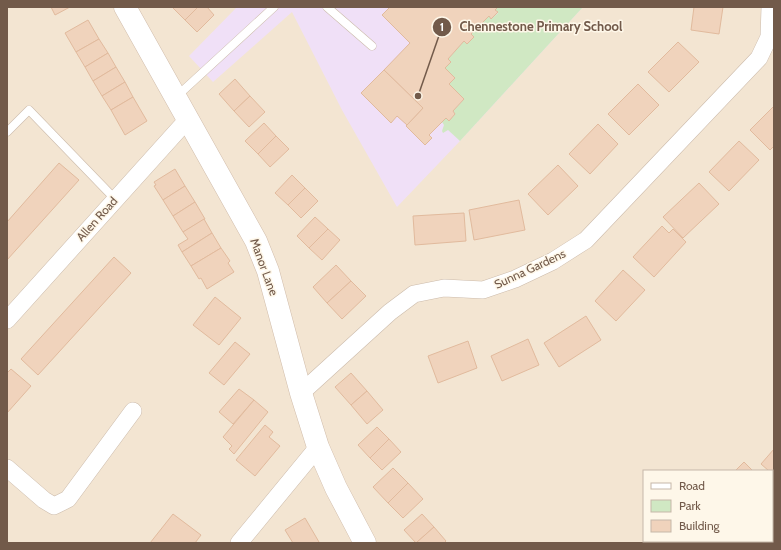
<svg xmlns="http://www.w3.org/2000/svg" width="781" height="550" font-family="Cabin,sans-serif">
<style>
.residential{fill:#f3e5d2;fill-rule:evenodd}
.education{fill:#f0e0f7}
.green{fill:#d0e8c3}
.building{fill:#f0d3bc;stroke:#e1ba9d}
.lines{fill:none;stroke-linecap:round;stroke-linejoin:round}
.lane-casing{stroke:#ccbbab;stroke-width:9}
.street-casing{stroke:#ccbbab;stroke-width:18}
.secondary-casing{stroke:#d1bdab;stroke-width:23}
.lane{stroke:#fff;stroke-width:8}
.street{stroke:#fff;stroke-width:17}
.secondary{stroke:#fff;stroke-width:22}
.labels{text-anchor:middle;stroke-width:3;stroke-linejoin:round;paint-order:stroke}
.street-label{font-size:12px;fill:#725a4a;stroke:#fef7e9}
.leader{fill:none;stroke:#725a4a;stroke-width:1.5}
.callout-dot{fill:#725a4a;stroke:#fef7e9;stroke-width:1.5}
.mark-label{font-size:12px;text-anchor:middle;font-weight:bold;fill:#fff}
.callout-label{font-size:13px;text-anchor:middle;font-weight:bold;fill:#725a4a;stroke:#fef7e9;stroke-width:3;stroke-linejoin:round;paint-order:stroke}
</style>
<rect width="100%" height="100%" fill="#fbf3e4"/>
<path class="residential" d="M7 7H774V543H7ZM644 471H772V541H644Z"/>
<polygon class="education" points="237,7 583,7 460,141 397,207 342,110 292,12 213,82 189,56"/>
<polygon class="green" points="498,7 583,7 460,141 448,130 443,133 442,131 444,125 442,122 446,118 449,120 455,114 453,111 464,99 449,84 455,78 445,68 448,59 464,41 467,44 474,37 471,34 489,16 491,19 498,13 495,10"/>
<g class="building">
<polygon points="51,7 70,7 55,15"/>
<polygon points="174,7 198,7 185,20 173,8"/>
<polygon points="198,7 207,7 214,15 197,32 185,20"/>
<polygon points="390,7 498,7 495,10 498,12 491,19 489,16 471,34 474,37 467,44 464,41 448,59 451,62 445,68 455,78 449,84 464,99 453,111 455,114 449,121 446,118 429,135 432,138 425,145 406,126 423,108 384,70 410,43 382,15"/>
<polygon points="694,7 723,7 719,34 691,30"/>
<polygon points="88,20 99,39 76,52 65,33"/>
<polygon points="99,39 108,53 85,67 76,52"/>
<polygon points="678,42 699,62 669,92 648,72"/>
<polygon points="108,53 116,67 93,81 85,67"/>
<polygon points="116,67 125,82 102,96 93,81"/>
<polygon points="384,70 423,108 407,125 397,116 391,123 361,93"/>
<polygon points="235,79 250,96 234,111 219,94"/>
<polygon points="125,82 133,97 111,110 102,96"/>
<polygon points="638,84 659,105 629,135 608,114"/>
<polygon points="250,96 265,112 249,127 234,111"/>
<polygon points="133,97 147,121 125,135 111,110"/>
<polygon points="774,106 774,146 770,150 750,130"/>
<polygon points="264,123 276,136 258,154 245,141"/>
<polygon points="598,124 618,144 590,174 569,154"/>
<polygon points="276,136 289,149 270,167 258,154"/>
<polygon points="739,141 759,160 729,191 709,172"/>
<polygon points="59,163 79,180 7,260 7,222"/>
<polygon points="558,165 578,186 548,215 528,194"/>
<polygon points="175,169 185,186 163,200 154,186 156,185 154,182"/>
<polygon points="292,175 305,188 288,205 275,193"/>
<polygon points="699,183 719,204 683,238 663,217"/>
<polygon points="185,186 195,202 173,216 163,200"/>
<polygon points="305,188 318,201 301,218 288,205"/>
<polygon points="519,200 525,230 474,240 469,210"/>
<polygon points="195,202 205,219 183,232 173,216"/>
<polygon points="464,213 466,241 415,245 413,216"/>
<polygon points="315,217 328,229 309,248 297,236"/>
<polygon points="204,219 212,233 182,252 178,245 188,239 183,232"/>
<polygon points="662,226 669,233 673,229 686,242 654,277 633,257"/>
<polygon points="328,229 340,240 322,260 309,248"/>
<polygon points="212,233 221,248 191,266 182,252"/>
<polygon points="221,248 230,261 228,263 234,272 207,289 201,278 199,279 191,266"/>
<polygon points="114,257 131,273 38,375 21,359"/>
<polygon points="336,265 351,281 327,303 313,287"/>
<polygon points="623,270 645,290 616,321 595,301"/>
<polygon points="351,281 366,296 342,319 327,303"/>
<polygon points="215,297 241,318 219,345 193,325"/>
<polygon points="586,316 601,340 559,367 544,343"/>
<polygon points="528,339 539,365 502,381 491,356"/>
<polygon points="468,341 477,368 438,383 428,356"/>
<polygon points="235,342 250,354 224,385 209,373"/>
<polygon points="11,369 31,386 7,413 7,373"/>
<polygon points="351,373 367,391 351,405 335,387"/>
<polygon points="239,389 254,400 233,424 219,412"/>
<polygon points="367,391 383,410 367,424 351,405"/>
<polygon points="254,400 268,412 234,454 229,449 232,446 223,437"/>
<polygon points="265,425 273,432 269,437 280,446 255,476 236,460"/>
<polygon points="377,427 389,439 370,458 358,445"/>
<polygon points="389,439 401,452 382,470 370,458"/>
<polygon points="774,449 774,475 772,473 772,471 769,471 761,464"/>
<polygon points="744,462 753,471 735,471"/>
<polygon points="393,468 408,483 388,503 373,487"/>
<polygon points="408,483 423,499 403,518 388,503"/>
<polygon points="772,489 774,491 774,497 772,499"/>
<polygon points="173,514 201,535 195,543 150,543"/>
<polygon points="422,514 434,527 416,543 404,530"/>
<polygon points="305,518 319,542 317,543 293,543 285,530"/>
<polygon points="434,527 446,541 444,543 416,543"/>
<polygon points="674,541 719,541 721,543 676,543"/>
</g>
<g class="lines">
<g class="lane-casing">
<g id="lane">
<polyline points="327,7 372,46"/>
<polyline points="176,97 274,7"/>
<polyline points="7,132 29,110 115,199"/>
</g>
</g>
<g class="street-casing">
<g id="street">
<polyline points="7,320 188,119"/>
<polyline points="301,393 390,312 414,294 444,288 483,290 515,279 553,261 586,240 759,58 769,37 770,7"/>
<polyline points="7,468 44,500 54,506 68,499 133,411"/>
<polyline points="239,543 318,447"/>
</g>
</g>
<g class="secondary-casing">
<polyline id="secondary" points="125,7 256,241 268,271 301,393 318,447 336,488 365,543"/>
</g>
<use href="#lane" class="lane"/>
<use href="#street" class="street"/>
<use href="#secondary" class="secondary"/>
</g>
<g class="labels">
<g class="street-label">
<text transform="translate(97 219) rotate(-48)" y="4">Allen Road</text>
<text transform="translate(264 267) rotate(70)" y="4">Manor Lane</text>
<text transform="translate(530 269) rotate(-25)" y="4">Sunna Gardens</text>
</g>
</g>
<path class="leader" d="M418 96L442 27"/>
<g class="callout-dot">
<circle cx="418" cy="96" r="4"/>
<circle cx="442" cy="27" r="10"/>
</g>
<g class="mark-label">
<text x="442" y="31">1</text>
</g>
<g class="callout-label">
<text x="541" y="31">Chennestone Primary School</text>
</g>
<rect width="781" height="550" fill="none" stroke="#725a4a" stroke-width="16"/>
<rect x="643" y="470" width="130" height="72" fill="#fef7e9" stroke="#c6b8a9"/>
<rect x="651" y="483" width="20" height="6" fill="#ffffff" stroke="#c6b8a9"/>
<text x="679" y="490" font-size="12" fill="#725a4a">Road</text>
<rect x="651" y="500" width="20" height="12" fill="#d0e8c3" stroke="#c6b8a9"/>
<text x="679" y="510" font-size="12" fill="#725a4a">Park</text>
<rect x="651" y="520" width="20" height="12" fill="#f0d3bc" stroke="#c6b8a9"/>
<text x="679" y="530" font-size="12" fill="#725a4a">Building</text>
</svg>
